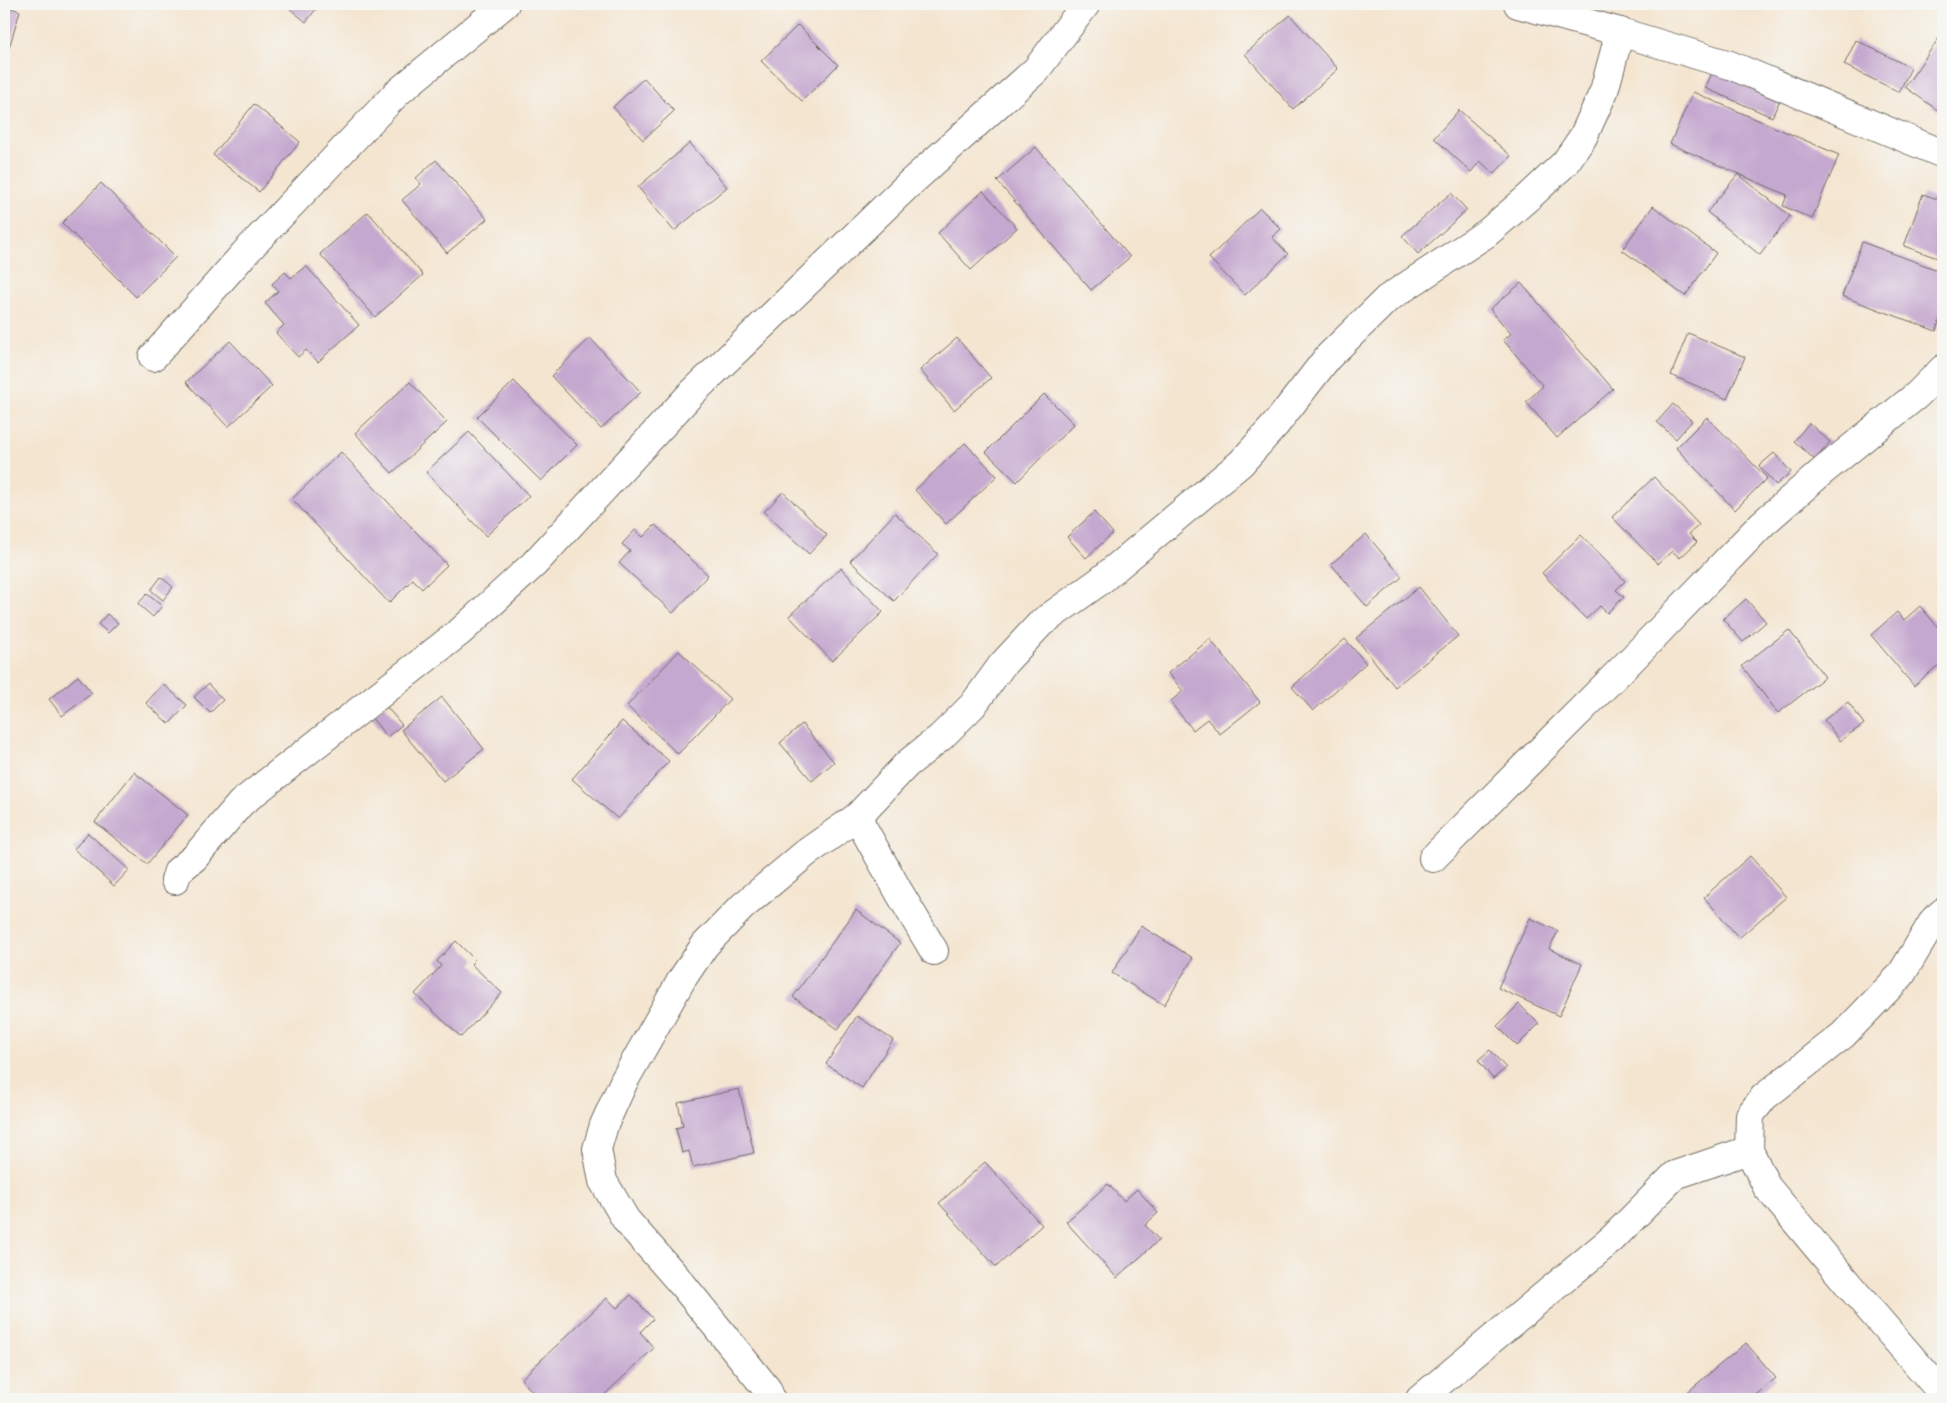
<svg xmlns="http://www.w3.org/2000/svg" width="1947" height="1403" font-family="'Shantell Sans',sans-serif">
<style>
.building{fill:#c5a8cf}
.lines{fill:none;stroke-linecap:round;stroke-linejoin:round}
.minor-casing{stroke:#716c65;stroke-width:30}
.minor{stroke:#fff;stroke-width:28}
</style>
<rect width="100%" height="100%" fill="#f6f6f2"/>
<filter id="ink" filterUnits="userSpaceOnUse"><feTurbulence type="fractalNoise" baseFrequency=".02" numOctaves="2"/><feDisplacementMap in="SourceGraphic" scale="10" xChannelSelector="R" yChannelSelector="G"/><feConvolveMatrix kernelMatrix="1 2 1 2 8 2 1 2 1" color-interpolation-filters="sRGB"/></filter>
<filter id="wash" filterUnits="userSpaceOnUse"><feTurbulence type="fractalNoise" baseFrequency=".0096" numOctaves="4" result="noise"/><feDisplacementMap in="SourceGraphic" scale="20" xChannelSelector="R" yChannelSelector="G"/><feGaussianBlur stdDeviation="1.12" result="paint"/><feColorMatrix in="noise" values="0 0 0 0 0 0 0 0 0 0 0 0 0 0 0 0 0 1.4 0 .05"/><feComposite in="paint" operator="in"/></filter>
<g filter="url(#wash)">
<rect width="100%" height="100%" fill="#f4e5d0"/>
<g id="blocks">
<g class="building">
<polygon points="284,4 320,4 306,22"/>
<polygon points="4,6 20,11 4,65"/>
<polygon points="1290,15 1338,69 1293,109 1245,54"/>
<polygon points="798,25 838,65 802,101 761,61"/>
<polygon points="1943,32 1943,114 1905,87"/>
<polygon points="1856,40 1911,68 1899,92 1844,65"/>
<polygon points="1714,69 1781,98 1772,117 1705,88"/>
<polygon points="644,78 674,111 643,140 613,107"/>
<polygon points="1693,92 1839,155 1812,219 1783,206 1787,195 1670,144"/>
<polygon points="254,104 300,142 259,192 213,155"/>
<polygon points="1459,110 1511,156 1494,174 1480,161 1471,172 1434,138"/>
<polygon points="690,143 727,187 674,231 638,187"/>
<polygon points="1036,147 1130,257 1091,290 997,181"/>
<polygon points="436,160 487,219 447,253 402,200 421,184 416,178"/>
<polygon points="1738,174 1790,216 1760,255 1707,212"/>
<polygon points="101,183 176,257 136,297 62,223"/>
<polygon points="983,191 1017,228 971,270 938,233"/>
<polygon points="1451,193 1467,210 1418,254 1402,236"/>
<polygon points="1923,194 1943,201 1943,260 1904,246"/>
<polygon points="1653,206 1716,253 1685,296 1622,250"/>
<polygon points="1260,208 1281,229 1272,237 1288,254 1245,295 1209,258"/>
<polygon points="368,212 423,275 375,317 320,254"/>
<polygon points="1862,242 1943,272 1943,310 1936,331 1842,296"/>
<polygon points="306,266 359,325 318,362 306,350 298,357 276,333 284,325 265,303 278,291 272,284 285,272 291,278"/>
<polygon points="1521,283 1613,389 1557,438 1526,402 1543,386 1503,340 1511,334 1490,309"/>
<polygon points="1688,333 1745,357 1727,399 1671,375"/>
<polygon points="590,338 641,392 601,429 551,376"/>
<polygon points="957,338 991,378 954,410 920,370"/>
<polygon points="230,341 272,386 228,427 186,382"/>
<polygon points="514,381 577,445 541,481 477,417"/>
<polygon points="410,382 447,422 392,473 355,433"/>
<polygon points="1044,394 1074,424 1017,482 986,452"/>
<polygon points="1673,404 1692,421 1676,439 1657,422"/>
<polygon points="1707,417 1767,478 1735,510 1676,448"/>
<polygon points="1809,423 1830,442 1815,460 1794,441"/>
<polygon points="469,432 529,496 486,536 426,472"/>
<polygon points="965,443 997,476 946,524 915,490"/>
<polygon points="341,452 447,565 422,589 413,579 389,603 292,499"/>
<polygon points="1774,453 1791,472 1776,485 1759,466"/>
<polygon points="1654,477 1699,525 1689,534 1697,542 1680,558 1672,551 1658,564 1612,517"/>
<polygon points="783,492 827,535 809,554 764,512"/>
<polygon points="1094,512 1113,533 1086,558 1067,537"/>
<polygon points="895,513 938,554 894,601 850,561"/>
<polygon points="655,525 708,575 673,613 619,563 630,551 622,544 635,530 643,537"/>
<polygon points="1366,534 1402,577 1367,607 1331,564"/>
<polygon points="1581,535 1625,581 1616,590 1624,597 1607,613 1600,606 1586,619 1542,573"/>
<polygon points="841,568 883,612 832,661 789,616"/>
<polygon points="161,577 173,587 163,600 151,590"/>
<polygon points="1419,587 1458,636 1395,687 1356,638"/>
<polygon points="147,594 162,606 153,617 138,604"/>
<polygon points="1746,599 1766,622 1743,642 1723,619"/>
<polygon points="1920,606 1943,633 1943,661 1914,686 1871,635 1897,612 1904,620"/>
<polygon points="107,614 118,623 108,633 98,624"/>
<polygon points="1789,630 1825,677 1778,713 1742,666"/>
<polygon points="1210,639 1260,702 1220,734 1207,719 1193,730 1170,702 1183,691 1168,673"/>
<polygon points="1345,639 1366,663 1313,711 1292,687"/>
<polygon points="679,651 730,699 678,754 627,706"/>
<polygon points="78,676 92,693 62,716 49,699"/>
<polygon points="163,684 187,705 169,724 146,703"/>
<polygon points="208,684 223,700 210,713 194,697"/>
<polygon points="442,697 484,749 443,781 401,730"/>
<polygon points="1848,702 1864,724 1840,741 1824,720"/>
<polygon points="385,705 402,725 387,737 371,717"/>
<polygon points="622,721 669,761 618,819 572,779"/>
<polygon points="802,724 834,762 812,781 780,743"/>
<polygon points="134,772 188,815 147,864 95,822"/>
<polygon points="88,833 129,870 114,886 74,849"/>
<polygon points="1750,856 1786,897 1739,938 1704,897"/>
<polygon points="856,910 900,943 838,1029 793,997"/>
<polygon points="1530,918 1558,931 1549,949 1582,964 1559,1016 1498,988"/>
<polygon points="1141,926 1193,958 1164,1005 1112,973"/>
<polygon points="456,941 475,960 471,964 502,993 461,1037 415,994 441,966 437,961"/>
<polygon points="1519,1004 1539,1024 1517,1046 1497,1026"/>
<polygon points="857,1016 893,1040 862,1088 826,1064"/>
<polygon points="1490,1050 1506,1068 1493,1079 1478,1060"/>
<polygon points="739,1089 754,1153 693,1167 689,1151 682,1153 676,1128 683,1126 678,1103"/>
<polygon points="985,1162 1042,1225 996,1267 939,1203"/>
<polygon points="1108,1184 1124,1201 1137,1189 1158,1213 1145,1225 1159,1240 1117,1278 1066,1222"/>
<polygon points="631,1295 653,1319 640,1332 654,1348 600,1399 539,1399 521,1379 607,1298 617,1308"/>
<polygon points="1746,1343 1776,1378 1751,1399 1679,1399"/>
</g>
</g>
</g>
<g filter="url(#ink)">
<use href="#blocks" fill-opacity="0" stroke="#716c65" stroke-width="1"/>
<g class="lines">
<g class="minor-casing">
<g id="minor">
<polyline points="1518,4 1620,32 1730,65 1943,154"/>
<polyline points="153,357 244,254 397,93 505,4"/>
<polyline points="857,817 899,892 934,951"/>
<polyline points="1433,858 1633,658 1762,524 1824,470 1917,395 1943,369"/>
<polyline points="175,880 178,871 194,858 241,803 461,631 534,564 691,394 908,185 1036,70 1086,4"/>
<polyline points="1943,912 1934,920 1901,975 1843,1035 1764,1097 1750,1115 1749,1150 1767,1187 1853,1290 1943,1394"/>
<polyline points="771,1399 767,1389 682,1284 626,1220 603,1181 597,1149 604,1125 624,1081 682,979 705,945 743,906 806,853 857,817 907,764 941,737 973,705 1002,665 1041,623 1100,581 1241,463 1276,424 1328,357 1387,299 1487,233 1531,195 1565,163 1583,137 1604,91 1620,32"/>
<polyline points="1420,1399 1612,1239 1675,1175 1749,1150"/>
</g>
</g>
<use href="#minor" class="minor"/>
</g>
</g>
<rect width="1947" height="1403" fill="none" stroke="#f6f6f2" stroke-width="20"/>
</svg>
